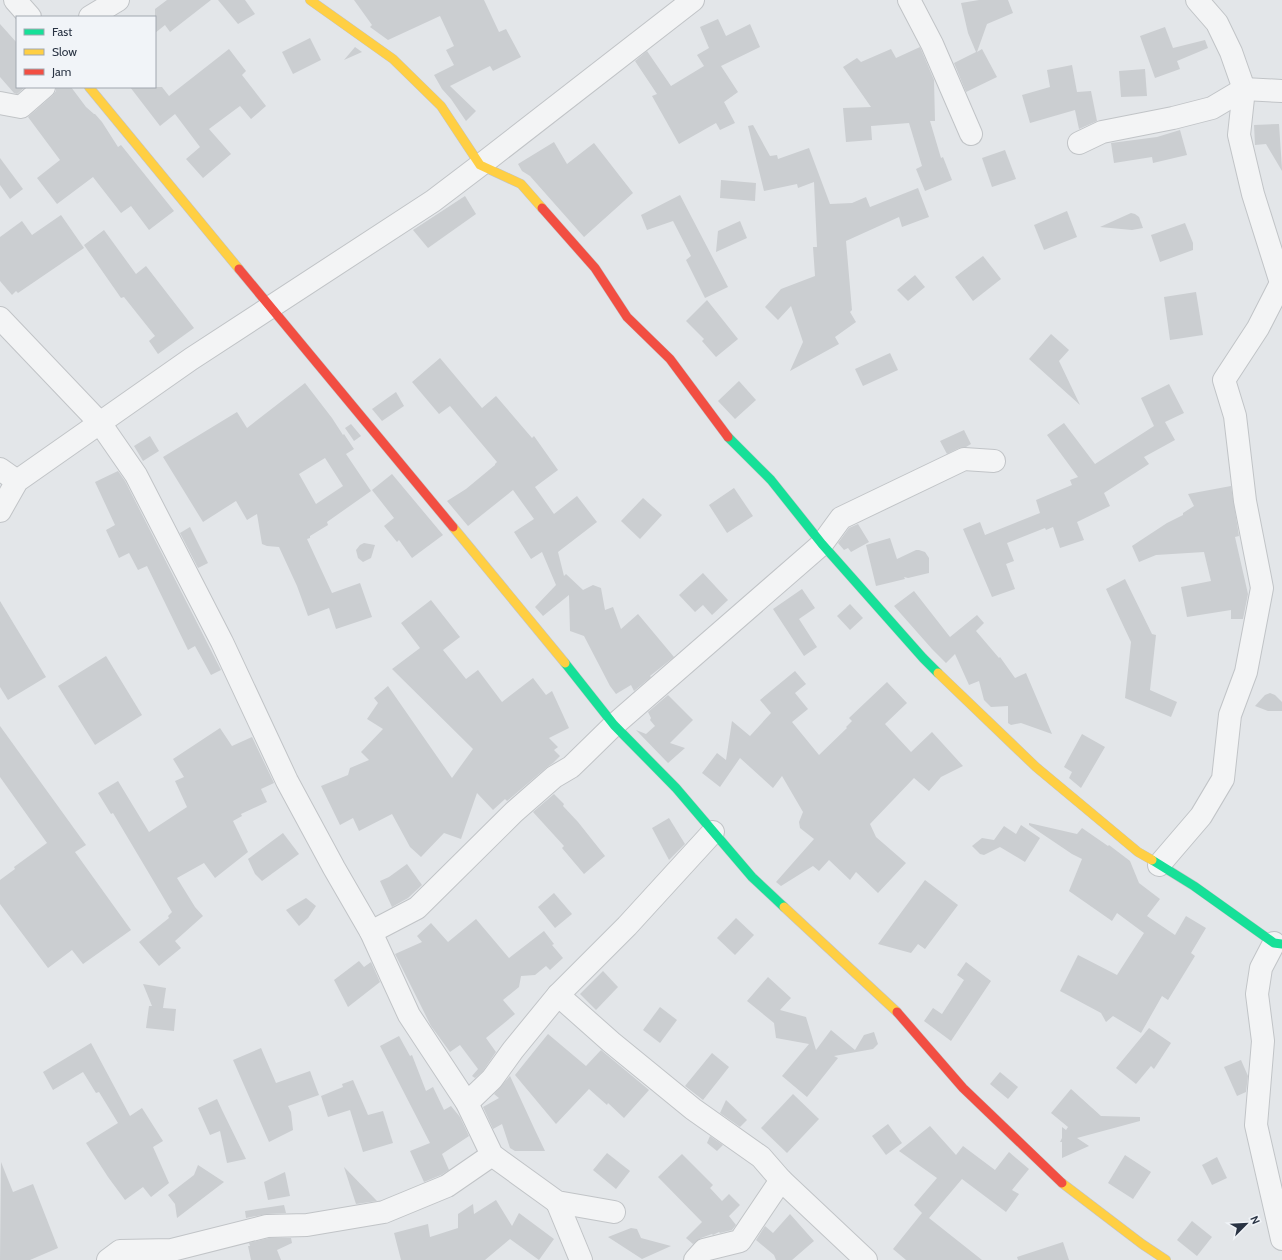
<svg xmlns="http://www.w3.org/2000/svg" width="1282" height="1260" font-family="Cabin,sans-serif">
<style>
.building{fill:#cbced1;fill-rule:evenodd}
.lines{fill:none;stroke-linecap:round;stroke-linejoin:round}
.street-casing{stroke:#c1c4c7;stroke-width:24}
.fast-casing{stroke:#c1c4c7;stroke-width:10}
.slow-casing{stroke:#c1c4c7;stroke-width:10}
.jam-casing{stroke:#c1c4c7;stroke-width:10}
.street{stroke:#f3f4f5;stroke-width:22}
.fast{stroke:#16e098;stroke-width:9}
.slow{stroke:#ffcf43;stroke-width:9}
.jam{stroke:#f24e42;stroke-width:9}
</style>
<rect width="100%" height="100%" fill="#e3e6e9"/>
<g class="building">
<polygon points="167,0 211,0 170,32 165,25 155,33 155,9"/>
<polygon points="218,0 245,0 255,14 238,24"/>
<polygon points="354,0 484,0 499,32 506,29 521,57 493,71 490,66 450,86 476,111 466,121 451,99 442,89 434,75 454,65 446,50 454,46 440,16 388,40 370,27 372,25"/>
<polygon points="979,0 1008,0 1013,13 987,24 977,52 982,49 997,77 966,92 954,63 976,52 968,33 961,3"/>
<polygon points="718,19 726,36 750,24 760,47 721,66 738,92 724,102 735,123 720,130 716,123 679,144 652,96 657,94 635,61 647,51 671,86 704,66 697,55 709,48 700,27"/>
<polygon points="0,24 17,43 17,87 25,87 17,94 14,93 0,77"/>
<polygon points="1165,27 1173,48 1205,40 1208,48 1177,61 1180,69 1155,78 1140,36"/>
<polygon points="310,38 321,60 293,74 282,52"/>
<polygon points="355,47 362,52 344,60"/>
<polygon points="920,47 934,80 935,121 930,121 941,158 943,157 952,180 925,191 916,169 922,166 909,123 871,126 872,140 846,142 843,108 871,107 843,67 857,58 861,62 891,49 896,58"/>
<polygon points="229,49 246,71 242,75 266,106 251,119 240,106 209,129 231,154 203,178 186,159 200,147 175,114 160,126 130,87 162,87 169,96"/>
<polygon points="1072,65 1077,92 1091,91 1097,121 1079,129 1075,110 1030,123 1022,95 1050,87 1047,70"/>
<polygon points="1145,69 1147,96 1121,97 1119,71"/>
<polygon points="56,87 71,87 86,107 94,114 95,114 102,122 118,147 121,145 174,211 149,230 131,206 121,213 93,177 57,204 37,178 60,160 28,117 52,96 56,91"/>
<polygon points="1279,124 1282,169 1282,171 1266,144 1255,145 1254,125"/>
<polygon points="753,125 770,156 777,155 778,159 809,148 830,204 852,203 866,197 870,207 918,188 929,217 902,227 899,217 846,241 852,310 850,312 856,322 835,337 839,344 790,371 803,342 791,306 778,320 765,307 781,289 815,276 813,247 817,247 814,182 798,188 797,184 764,191 748,126"/>
<polygon points="1180,130 1187,155 1153,163 1152,157 1114,163 1111,143 1157,137"/>
<polygon points="554,142 567,164 594,143 633,193 584,237 530,176 522,171 518,164"/>
<polygon points="1005,150 1016,179 992,187 982,158"/>
<polygon points="0,158 23,189 10,199 0,185"/>
<polygon points="721,180 756,183 755,201 720,198"/>
<polygon points="680,195 728,287 705,298 686,260 691,256 673,221 647,230 641,215"/>
<polygon points="465,196 476,214 428,248 413,230"/>
<polygon points="1067,211 1077,237 1044,250 1034,225"/>
<polygon points="1131,213 1135,214 1139,217 1143,228 1132,230 1100,227"/>
<polygon points="61,215 84,248 18,293 16,291 12,295 0,281 0,237 22,221 32,235"/>
<polygon points="740,221 747,238 716,252 718,231"/>
<polygon points="1185,223 1193,243 1193,250 1160,262 1151,235"/>
<polygon points="104,230 136,274 146,266 194,328 158,354 149,341 155,336 124,297 121,298 84,245"/>
<polygon points="983,256 1001,279 973,301 955,277"/>
<polygon points="915,275 925,287 908,301 897,290"/>
<polygon points="1196,292 1203,335 1170,340 1164,297"/>
<polygon points="707,300 738,339 716,357 702,341 704,339 686,321"/>
<polygon points="1051,334 1069,350 1059,361 1080,405 1029,359"/>
<polygon points="890,353 898,370 863,386 855,369"/>
<polygon points="440,358 482,408 496,396 532,438 534,436 558,470 535,487 554,514 577,496 597,522 558,552 564,576 566,574 583,590 593,585 601,588 605,610 613,607 621,629 638,614 674,657 650,676 651,677 634,691 631,685 616,694 610,686 584,636 570,631 569,595 543,616 535,607 556,585 542,552 531,559 514,532 534,519 513,490 468,526 447,501 466,489 495,465 495,464 497,462 450,406 439,414 412,382"/>
<polygon points="739,381 756,400 735,419 718,401"/>
<path d="M305 383 332 418 343 435 344 434 354 449 346 454 371 491 327 522 328 525 310 536V538L307 539 332 593 360 583 372 617 336 629 329 608 308 616 297 586 279 547 267 546 262 544 257 514 247 520 236 501 203 522 163 457 237 412 247 428ZM325 458 343 486 316 504 299 474Z"/>
<polygon points="1169,384 1184,413 1165,422 1175,440 1144,457 1149,464 1104,493 1110,506 1077,522 1084,540 1060,548 1053,527 1046,530 1045,528 1007,543 1014,561 1006,564 1015,589 992,597 963,529 980,522 985,535 1040,513 1036,500 1072,485 1070,480 1078,477 1047,435 1064,423 1095,464 1154,426 1141,398"/>
<polygon points="396,392 404,406 382,421 372,409"/>
<polygon points="351,424 361,436 354,441 345,428"/>
<polygon points="964,430 971,444 966,447 959,448 947,454 940,441"/>
<polygon points="150,436 159,451 143,461 134,446"/>
<polygon points="118,471 125,481 221,670 211,675 195,646 188,650 147,566 138,570 129,553 119,558 106,530 115,525 95,482"/>
<polygon points="392,474 443,535 412,558 399,540 397,542 384,526 394,518 372,490"/>
<polygon points="1231,486 1239,536 1235,537 1248,594 1243,619 1231,619 1231,610 1187,617 1181,587 1211,581 1204,552 1156,555 1139,562 1132,546 1167,523 1183,515 1183,513 1194,506 1188,494"/>
<polygon points="734,488 753,516 727,533 709,505"/>
<polygon points="643,498 662,515 640,539 621,521"/>
<polygon points="858,524 869,542 851,552 848,548 844,550 838,543 849,528"/>
<polygon points="190,527 208,563 198,568 180,533"/>
<polygon points="890,538 897,559 916,550 919,550 925,552 929,558 929,573 908,578 904,577 905,579 876,586 866,545"/>
<polygon points="364,543 375,545 371,558 363,562 358,558 356,550 360,545"/>
<polygon points="703,573 728,600 712,615 703,605 695,612 679,595"/>
<polygon points="1125,579 1152,634 1156,635 1150,690 1177,702 1171,717 1125,698 1131,642 1106,589"/>
<polygon points="802,589 815,608 799,619 817,647 804,656 773,609"/>
<polygon points="914,591 950,637 977,615 984,623 976,631 999,658 1000,657 1015,678 1026,673 1052,734 1021,723 1011,725 1008,723 1008,706 991,707 984,700 979,681 969,685 955,654 946,663 932,649 894,606"/>
<polygon points="431,600 460,637 443,650 466,679 478,670 502,702 533,678 546,695 552,691 569,728 549,738 558,747 554,750 560,756 553,763 546,768 507,801 505,799 493,810 477,793 461,839 444,833 421,857 410,847 392,814 359,831 353,818 340,825 321,786 348,775 350,768 369,760 361,752 383,729 367,719 378,703 374,698 388,686 452,778 473,749 392,669 420,648 401,623"/>
<polygon points="0,601 46,677 8,700 0,687"/>
<polygon points="850,604 863,618 850,630 837,616"/>
<polygon points="106,656 142,715 95,745 58,686"/>
<polygon points="795,671 806,684 795,693 808,709 792,722 819,755 847,728 846,727 852,721 849,718 887,682 907,703 885,724 911,752 932,732 963,766 941,777 929,791 914,778 870,824 876,837 906,863 878,893 856,872 850,880 829,860 819,871 813,866 781,886 776,882 814,839 800,828 799,822 803,812 782,776 773,788 740,758 720,787 702,773 717,753 726,760 732,721 750,736 771,713 760,700"/>
<polygon points="1270,693 1275,695 1282,702 1282,711 1268,711 1255,706 1265,695"/>
<polygon points="668,695 693,720 670,743 685,748 668,763 636,730 646,734 655,726 650,720 651,718 648,712"/>
<polygon points="0,726 86,845 75,852 131,930 83,964 72,950 48,968 0,904 0,880 15,869 14,867 47,843 0,777"/>
<polygon points="220,728 232,746 252,737 274,783 261,789 267,802 241,814 242,816 233,821 248,852 215,878 204,863 177,878 195,907 203,916 175,941 181,948 159,966 139,942 169,918 168,916 172,912 113,813 111,814 98,793 118,781 149,832 187,807 175,781 184,777 173,759"/>
<polygon points="1082,734 1105,747 1081,788 1069,778 1072,772 1064,767"/>
<polygon points="554,794 564,804 563,806 578,822 605,856 584,874 562,848 564,846 533,812"/>
<polygon points="669,818 685,844 669,860 652,828"/>
<polygon points="1029,823 1077,834 1082,828 1108,846 1109,845 1130,861 1139,883 1160,899 1147,916 1175,935 1186,916 1206,928 1191,953 1195,956 1168,1000 1162,996 1141,1033 1113,1016 1106,1022 1101,1013 1060,991 1078,955 1117,975 1144,933 1117,913 1112,921 1069,891 1082,859 1072,854 1029,825"/>
<polygon points="1021,825 1040,838 1025,862 1000,847 984,855 980,854 972,846 982,838 994,840 1004,826 1016,834"/>
<polygon points="283,833 299,854 262,881 255,874 248,859"/>
<polygon points="407,864 422,885 408,898 392,907 380,881 389,877"/>
<polygon points="925,880 958,905 925,949 918,944 911,953 878,944"/>
<polygon points="554,893 572,914 555,928 538,907"/>
<polygon points="306,898 316,906 308,918 299,926 286,910"/>
<polygon points="736,918 754,935 735,955 717,938"/>
<polygon points="476,919 509,958 544,931 554,944 552,945 563,958 550,970 546,966 535,975 521,976 519,987 503,1000 515,1014 486,1038 496,1052 483,1071 475,1078 472,1076 478,1069 460,1045 450,1052 431,1026 395,954 422,942 417,936 431,923 448,942"/>
<polygon points="359,961 364,967 371,962 380,982 348,1007 334,980"/>
<polygon points="966,962 991,981 951,1041 924,1021 933,1008 942,1014 964,980 957,975"/>
<polygon points="603,971 618,987 596,1010 580,994"/>
<polygon points="768,977 791,998 780,1010 806,1017 816,1050 831,1030 855,1050 864,1035 874,1032 878,1044 873,1049 834,1056 838,1058 807,1097 782,1076 809,1044 776,1038 774,1023 747,1001"/>
<polygon points="143,984 166,988 163,1008 176,1009 174,1031 146,1028 149,1006 152,1006"/>
<polygon points="660,1007 677,1020 660,1043 643,1030"/>
<polygon points="1149,1028 1171,1043 1154,1069 1151,1066 1136,1084 1116,1068"/>
<polygon points="548,1034 586,1066 601,1050 649,1090 624,1118 608,1103 607,1105 589,1089 556,1124 515,1075"/>
<polygon points="399,1036 410,1056 412,1055 426,1091 433,1087 444,1110 451,1106 460,1117 469,1136 442,1154 449,1170 441,1175 424,1182 410,1151 430,1143 380,1046"/>
<polygon points="91,1043 130,1116 142,1108 163,1141 153,1147 169,1183 151,1197 143,1187 125,1200 108,1177 86,1143 118,1123 99,1092 96,1093 83,1072 53,1090 43,1072"/>
<polygon points="261,1048 276,1083 310,1071 319,1095 288,1106 291,1112 293,1130 269,1142 233,1060"/>
<polygon points="712,1053 729,1067 703,1100 685,1086"/>
<polygon points="1241,1060 1248,1076 1246,1092 1237,1096 1224,1067"/>
<polygon points="1000,1072 1018,1087 1008,1099 990,1084"/>
<polygon points="510,1076 534,1128 545,1151 515,1151 510,1148 502,1124 493,1129 483,1107 499,1098 494,1094"/>
<polygon points="353,1080 368,1115 383,1111 393,1143 363,1152 350,1110 328,1117 321,1096 343,1087 342,1084"/>
<polygon points="1071,1089 1101,1116 1140,1117 1140,1121 1077,1138 1089,1146 1062,1158 1062,1142 1060,1142 1062,1138 1062,1127 1066,1130 1068,1127 1051,1113"/>
<polygon points="793,1094 819,1119 787,1153 761,1128"/>
<polygon points="217,1099 222,1110 246,1159 227,1163 220,1131 210,1135 198,1108"/>
<polygon points="726,1100 747,1120 740,1127 720,1113"/>
<polygon points="888,1124 902,1143 886,1155 872,1136"/>
<polygon points="930,1126 956,1155 963,1146 995,1170 1009,1152 1029,1169 1012,1190 1019,1194 1006,1212 962,1179 929,1218 982,1260 906,1260 893,1249 922,1213 914,1205 937,1178 899,1151"/>
<polygon points="710,1136 723,1145 717,1151 707,1143"/>
<polygon points="607,1153 630,1171 616,1189 593,1170"/>
<polygon points="682,1154 713,1185 710,1188 722,1201 729,1194 740,1205 729,1216 736,1225 732,1230 720,1233 719,1232 713,1235 712,1234 701,1238 693,1244 686,1238 702,1222 658,1177"/>
<polygon points="1125,1155 1151,1172 1133,1199 1108,1183"/>
<polygon points="1217,1157 1227,1178 1212,1185 1202,1165"/>
<polygon points="1,1162 13,1192 33,1184 58,1248 30,1260 0,1260"/>
<polygon points="198,1165 224,1182 177,1218 175,1204 168,1195 194,1175"/>
<polygon points="344,1167 377,1201 356,1204"/>
<polygon points="285,1172 290,1196 268,1200 264,1182"/>
<polygon points="496,1200 512,1226 519,1213 554,1239 539,1260 510,1239 485,1260 401,1260 394,1233 428,1224 430,1237 458,1228 458,1214 473,1204 474,1214"/>
<polygon points="284,1205 286,1213 267,1214 246,1218 245,1211"/>
<polygon points="790,1214 814,1241 792,1260 776,1260 774,1255 756,1240 765,1226 773,1233"/>
<polygon points="1192,1221 1212,1237 1197,1256 1177,1240"/>
<polygon points="631,1228 637,1229 641,1238 671,1246 642,1259 608,1237"/>
<polygon points="269,1238 291,1238 292,1243 277,1250 281,1260 251,1260 248,1246 250,1246 249,1243"/>
<polygon points="1063,1242 1069,1260 1018,1260 1017,1257"/>
</g>
<g class="lines">
<g class="street-casing">
<g id="street">
<polyline points="15,0 30,17"/>
<polyline points="909,0 932,44 971,134"/>
<polyline points="1197,0 1217,23 1231,52 1244,89 1239,135 1253,194 1281,283"/>
<polyline points="90,17 118,0"/>
<polyline points="0,103 21,107 44,87"/>
<polyline points="1079,143 1102,132 1173,118 1212,108 1244,89 1282,91"/>
<polyline points="0,318 100,423 136,475 222,642 287,781 334,868 371,932 409,1015 467,1103 492,1155 557,1202 614,1212"/>
<polyline points="0,469 17,481"/>
<polyline points="0,511 17,481 191,359 433,201 487,160 693,0"/>
<polyline points="1159,865 1201,816 1223,779 1230,715 1246,672 1262,588 1245,501 1235,416 1224,380 1258,328 1281,283 1282,282"/>
<polyline points="371,932 417,908 514,812 554,777 571,767 614,725 822,544 841,518 964,459 994,461"/>
<polyline points="1274,943 1261,968 1257,994 1263,1041 1256,1125 1282,1239"/>
<polyline points="558,995 611,1042 693,1109 761,1157 781,1180 866,1260"/>
<polyline points="467,1103 492,1079 513,1050 558,995 627,926 713,832"/>
<polyline points="557,1202 581,1260"/>
<polyline points="108,1260 120,1251 172,1250 267,1226 307,1225 384,1212 447,1186 492,1155"/>
<polyline points="695,1260 704,1250 740,1241 781,1180"/>
</g>
</g>
<g class="fast-casing">
<g id="fast">
<polyline points="728,437 771,480 822,544 923,658 938,673"/>
<polyline points="565,663 614,725 676,788 752,877 784,907"/>
<polyline points="1152,860 1194,886 1274,943 1282,944"/>
</g>
</g>
<g class="slow-casing">
<g id="slow">
<polyline points="310,0 393,59 441,106 480,165 521,184 542,208"/>
<polyline points="89,87 239,269"/>
<polyline points="453,527 565,663"/>
<polyline points="938,673 1036,767 1138,852 1152,860"/>
<polyline points="784,907 897,1012"/>
<polyline points="1062,1183 1142,1244 1166,1260"/>
</g>
</g>
<g class="jam-casing">
<g id="jam">
<polyline points="542,208 595,268 627,317 670,359 728,437"/>
<polyline points="239,269 453,527"/>
<polyline points="897,1012 963,1088 1062,1183"/>
</g>
</g>
<use href="#street" class="street"/>
<use href="#fast" class="fast"/>
<use href="#slow" class="slow"/>
<use href="#jam" class="jam"/>
</g>
<rect x="16" y="16" width="140" height="72" fill="#f1f4f8" stroke="#a1a7b0"/>
<rect x="24" y="29" width="20" height="6" fill="#16e098" stroke="#a1a7b0"/>
<text x="52" y="36" font-size="12" fill="#293343">Fast</text>
<rect x="24" y="49" width="20" height="6" fill="#ffcf43" stroke="#a1a7b0"/>
<text x="52" y="56" font-size="12" fill="#293343">Slow</text>
<rect x="24" y="69" width="20" height="6" fill="#f24e42" stroke="#a1a7b0"/>
<text x="52" y="76" font-size="12" fill="#293343">Jam</text>
<g transform="translate(1246 1224) rotate(66)" stroke="#f1f4f8" stroke-width="3" paint-order="stroke">
<path d="M0-3L7 15L0 10L-7 15Z" fill="#293343"/>
<text y="-6" font-size="11" font-weight="bold" text-anchor="middle" fill="#293343">N</text>
</g>
</svg>
